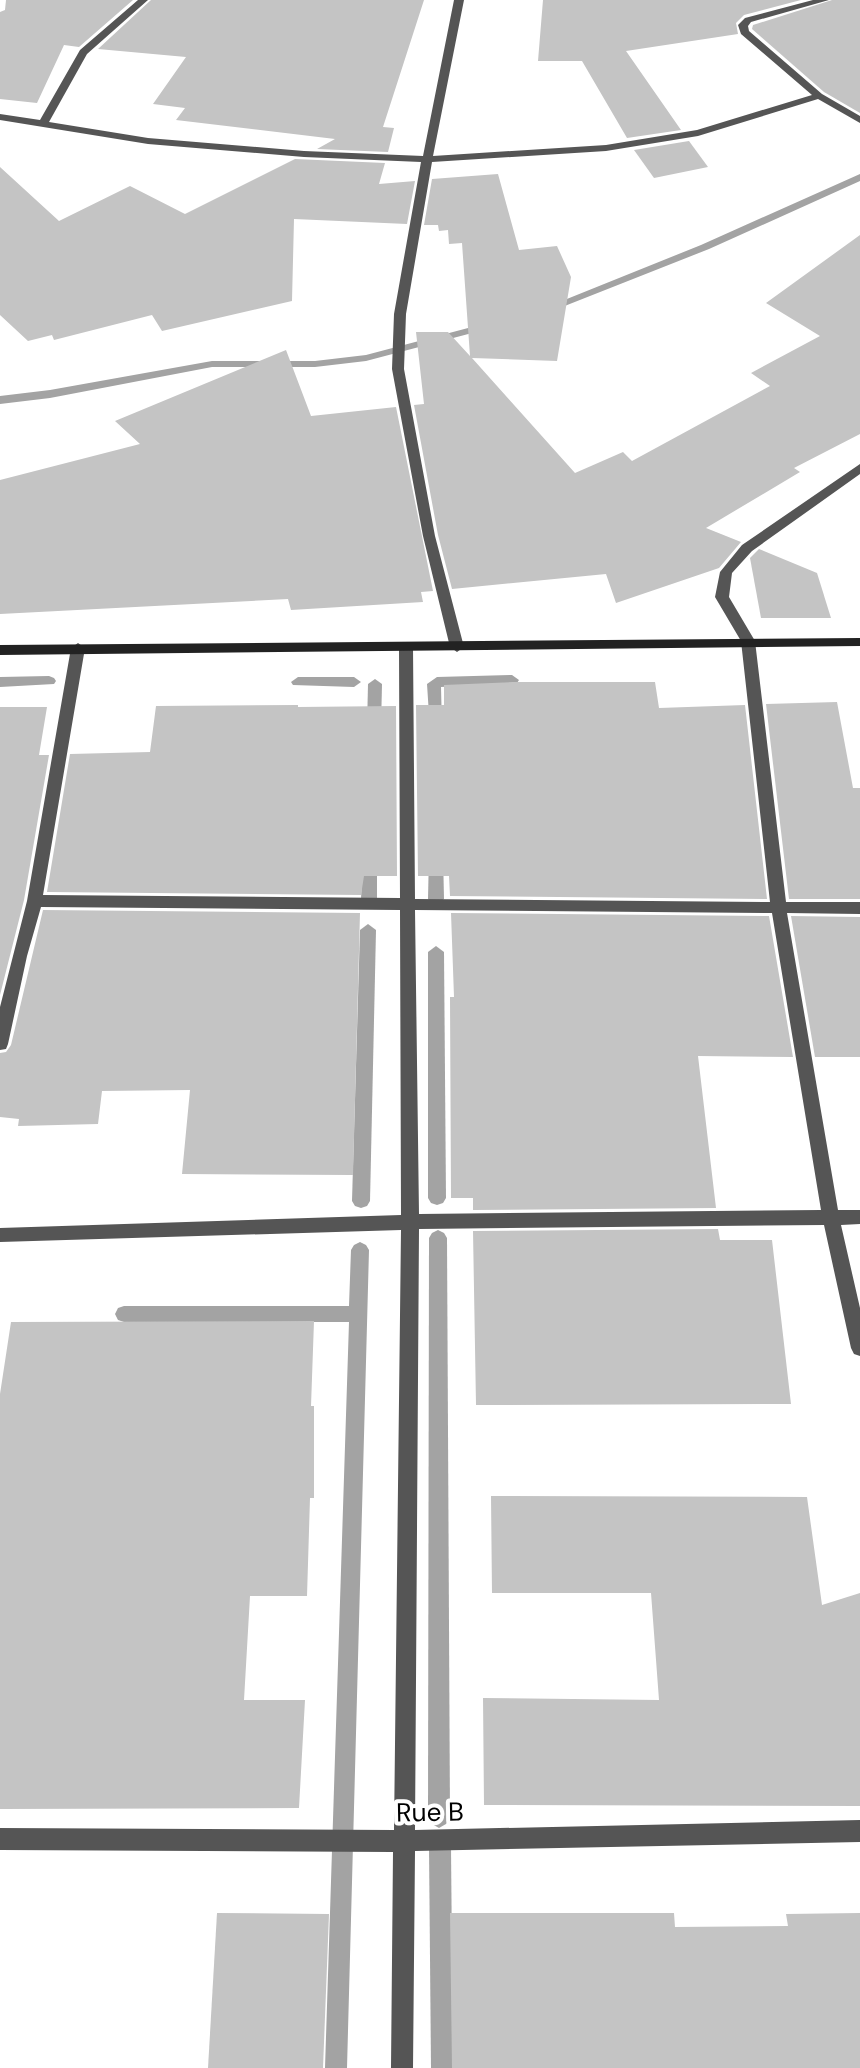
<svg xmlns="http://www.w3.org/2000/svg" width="860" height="2068" font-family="'DM Sans',sans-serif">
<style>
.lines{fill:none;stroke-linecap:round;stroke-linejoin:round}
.stream{fill:#a3a3a3;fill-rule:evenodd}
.building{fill:#c4c4c4}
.street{fill:#555;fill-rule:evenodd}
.secondary{fill:#222;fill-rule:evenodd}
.labels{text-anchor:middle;stroke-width:8;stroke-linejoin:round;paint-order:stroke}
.near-street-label{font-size:26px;fill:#000;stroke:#fff}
</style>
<rect width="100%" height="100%" fill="#fff"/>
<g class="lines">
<g class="stream">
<polygon points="860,174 860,181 709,249 552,311 542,309 701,245"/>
<polygon points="487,323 491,324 491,328 366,361 315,367 212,367 50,398 0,404 0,396 50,390 212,361 315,361 366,355"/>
<polygon points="512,675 519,680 517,683 441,687 442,727 440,730 430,730 427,684 437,677"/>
<polygon points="49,676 54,678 56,681 54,684 0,687 0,677"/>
<polygon points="298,677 354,677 361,682 354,687 293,685 291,682"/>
<polygon points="375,679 382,684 381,727 374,732 367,727 368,684"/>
<polygon points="370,849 377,854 377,899 369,905 361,899 363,854"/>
<polygon points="436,849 443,854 444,899 436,905 428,899 429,854"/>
<polygon points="368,924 376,930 370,1201 367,1206 361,1208 355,1206 352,1201 360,930"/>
<polygon points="436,946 444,952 446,1198 443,1203 437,1205 431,1203 428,1198 428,952"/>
<polygon points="438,1230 444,1233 447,1238 450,1817 446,1824 439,1828 432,1824 428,1817 429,1238 432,1233"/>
<polygon points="360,1242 366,1245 369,1250 347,2068 325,2068 349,1322 124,1322 118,1320 115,1314 118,1308 124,1306 349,1306 351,1250 354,1245"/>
<polygon points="440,1836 448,1839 451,1847 453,2068 431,2068 429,1847 432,1839"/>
</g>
</g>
<g class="building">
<polygon points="6,0 133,0 79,47 64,45 37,103 0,99 0,12 5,10"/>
<polygon points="151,0 424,0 383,127 394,128 388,152 317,149 335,139 176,120 185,108 153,104 186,57 98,49"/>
<polygon points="543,0 801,0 744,15 736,23 738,34 626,51 681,130 627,138 582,61 538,61"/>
<polygon points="832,0 860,0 860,113 824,92 752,29 753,25"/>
<polygon points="689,141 708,167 654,178 634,150"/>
<polygon points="295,159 385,163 379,184 415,181 407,224 294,219 292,301 162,331 152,315 54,340 52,335 28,341 0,315 0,167 59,221 130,186 185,214"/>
<polygon points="498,174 519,250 557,246 571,277 557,361 472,358 575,473 623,452 632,461 770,386 751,373 820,336 766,303 860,235 860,434 794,468 800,472 706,528 741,542 719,568 616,603 606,574 452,589 438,535 414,405 424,404 416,332 448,332 470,356 462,243 449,244 448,230 439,231 438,225 424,225 432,179"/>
<polygon points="286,350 311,416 396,407 433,591 421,592 423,602 291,610 288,599 0,614 0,480 140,444 115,421"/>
<polygon points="759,549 817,573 831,618 761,618 750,558"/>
<polygon points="513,682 655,682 659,708 745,705 767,899 450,896 449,876 418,876 416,705 444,705 444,685"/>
<polygon points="837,702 853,788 860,788 860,899 789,899 766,704"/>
<polygon points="298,705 298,707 396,706 397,876 364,876 361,895 47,892 70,754 150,752 156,706"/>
<polygon points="0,707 47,707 39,755 49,755 24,900 0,995"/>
<polygon points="43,910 360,913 353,1175 182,1174 190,1090 102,1091 98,1124 18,1126 19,1119 0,1117 0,1053 6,1052 11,1045"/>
<polygon points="451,913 769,916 793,1057 698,1056 716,1208 473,1210 473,1198 451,1198 450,997 454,997"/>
<polygon points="791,916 860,917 860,1057 815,1057"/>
<polygon points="718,1229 720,1240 772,1240 791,1404 476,1405 473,1231"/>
<polygon points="314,1321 311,1406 314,1406 314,1498 310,1498 307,1596 250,1596 244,1700 305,1700 299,1808 0,1809 0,1394 11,1322"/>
<polygon points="491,1496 807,1497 822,1605 860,1593 860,1806 484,1805 483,1698 659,1700 651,1593 492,1593"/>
<polygon points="217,1913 329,1914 323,2068 208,2068"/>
<polygon points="450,1913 674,1913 675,1927 788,1926 786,1914 860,1913 860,2068 452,2068"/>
</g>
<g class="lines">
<g class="street">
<polygon points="138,0 148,0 87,54 49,122 148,138 304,151 423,156 454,0 464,0 433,156 606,145 697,130 812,95 741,34 738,25 745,18 813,0 829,0 751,22 748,26 749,31 822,94 860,116 860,123 818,99 698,136 606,151 432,162 406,314 404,369 435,536 464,647 457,652 450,647 423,536 392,369 394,314 421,162 304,157 148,144 0,120 0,114 40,120 80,50"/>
<path d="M860 464V474L752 551 732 573 729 597 755 641 786 902H860V914L787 913 838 1210H860V1224L841 1225 860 1308V1356L854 1354 851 1348 824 1225 419 1229 415 1830 860 1820V1842L415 1851 413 2068H391L393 1852 0 1850V1828L394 1830 401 1230 0 1242V1228L401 1215 400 910 41 907 27 956 8 1044 6 1049 0 1050V1007L27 901 71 648 78 643 85 648 43 895 400 898 399 647 406 642 413 647 415 899 770 902 741 641 715 597 720 572 742 545ZM415 910 772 913 821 1210 419 1214Z"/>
</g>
<polygon class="secondary" points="860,638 860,646 0,655 0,645"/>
</g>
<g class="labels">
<g class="near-street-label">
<text transform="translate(430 1812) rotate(-1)" y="9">Rue B</text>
</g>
</g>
</svg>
